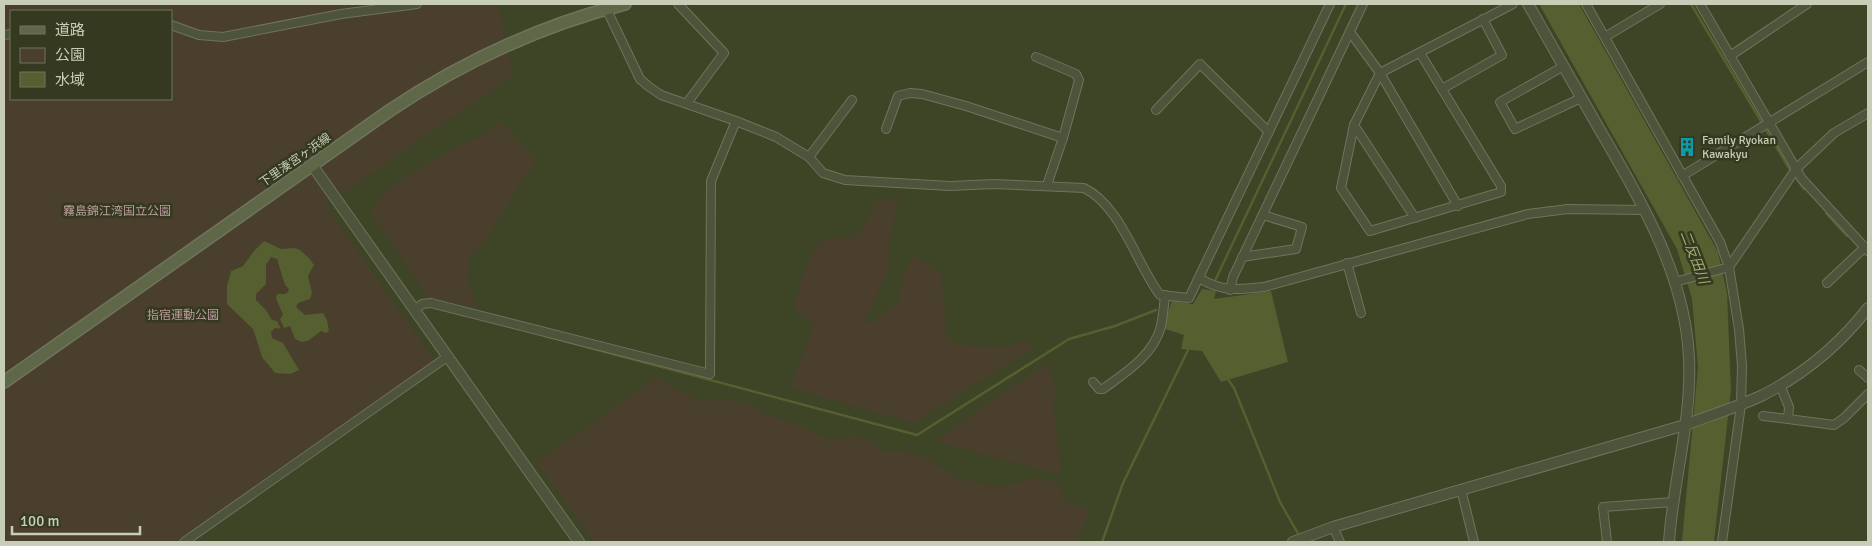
<svg xmlns="http://www.w3.org/2000/svg" width="1872" height="546" font-family="Signika,'Noto Sans JP',sans-serif">
<style>
.green{fill:#493f2c;fill-rule:evenodd}
.water{fill:#555f2f}
.lines{fill:none;stroke-linecap:round;stroke-linejoin:round}
.stream{stroke:#555f2f;stroke-width:2.5}
.minor-casing{stroke:#6f745c;stroke-width:10}
.tertiary-casing{stroke:#6f745c;stroke-width:12}
.secondary-casing{stroke:#6f745c;stroke-width:14}
.minor{stroke:#4e533b;stroke-width:8}
.tertiary{stroke:#4e533b;stroke-width:10}
.secondary{stroke:#5f6749;stroke-width:11}
.labels{text-anchor:middle;stroke-width:5;stroke-linejoin:round;paint-order:stroke}
.poi-label{font-size:12px;fill:#c8cdb8;stroke:#34391f;text-anchor:start}
.street-label{font-size:12px;fill:#c8cdb8;stroke:#34391f}
.park-label{font-size:12px;fill:#bc9a9f;stroke:#34391f}
.water-label{font-size:14px;font-style:italic;fill:#a1ad71;stroke:#34391f}
</style>
<rect width="100%" height="100%" fill="#3e4426"/>
<g class="green">
<path d="M4 4H498L513 76 325 205 435 361 175 542H4ZM11 11H171V99H11Z"/>
<polygon points="501,122 536,159 488,236 470,258 467,276 478,308 430,299 370,213 389,187 454,148 479,137"/>
<path d="M899 198 890 236 888 273 864 322 871 323 899 301 903 274 914 255 941 273 947 337 957 345 1007 348 1023 341 1036 346 914 423 790 388 814 324 793 310C798 293 807 252 822 242 833 235 838 239 848 238 864 235 870 215 875 202Z"/>
<polygon points="1047,363 1055,388 1054,409 1061,475 934,441"/>
<polygon points="656,378 700,401 722,399 745,402 774,418 797,424 828,440 855,436 866,439 876,444 883,451 905,452 925,457 958,478 990,486 1005,486 1033,478 1044,479 1054,482 1060,486 1063,494 1063,500 1089,510 1078,542 594,542 537,463"/>
</g>
<g class="water">
<polygon points="1539,4 1579,4 1718,252 1727,293 1731,390 1714,542 1682,542 1698,367 1692,299 1677,249"/>
<polygon points="264,241 281,249 294,248 300,250 309,258 314,265 308,276 312,293 310,299 298,303 296,307 305,315 323,313 327,320 329,331 326,333 321,331 308,341 302,342 295,339 290,326 284,328 280,319 283,315 276,298 277,294 285,294 288,292 289,289 285,285 277,259 271,257 266,265 266,284 256,294 256,300 266,310 272,320 277,321 281,329 275,328 271,332 272,338 283,343 299,370 290,374 275,373 262,357 253,329 227,304 227,286 231,271 243,266 254,251"/>
<polygon points="1202,289 1216,291 1214,299 1271,291 1288,362 1221,382 1202,351 1181,349 1184,335 1162,328 1172,301 1193,304"/>
</g>
<g class="lines">
<g class="stream">
<polyline points="1691,4 1787,165 1804,189"/>
<polyline points="1826,213 1847,236"/>
<polyline points="1213,285 1346,4"/>
<polyline points="435,308 467,316"/>
<polyline points="545,336 917,435 1069,339 1115,326 1156,310"/>
<polyline points="1227,378 1234,388 1280,502 1300,537"/>
<polyline points="1102,542 1123,483 1189,348"/>
</g>
<g class="minor-casing">
<g id="minor">
<path d="M604 4 640 79 648 86 661 95 736 121 776 137 809 157 823 173 845 180 950 186 994 184 1084 188C1121 206 1136 263 1160 295L1189 298 1330 4"/>
<polyline points="678,4 724,53 687,103"/>
<polyline points="1586,4 1720,242 1729,267 1739,329 1742,366 1741,405 1722,542"/>
<polyline points="1700,4 1802,179 1868,251"/>
<polyline points="171,25 199,35 223,37 341,14 417,4"/>
<polyline points="1350,32 1380,73 1458,206"/>
<polyline points="4,35 11,34"/>
<polyline points="1605,37 1660,4"/>
<polyline points="1420,53 1501,186 1501,192 1370,231 1341,188 1354,125 1380,73 1513,4"/>
<polyline points="1730,56 1807,4"/>
<polyline points="1036,57 1076,74 1079,80 1063,138 1047,185"/>
<polyline points="1564,66 1500,102 1515,129 1581,98"/>
<polyline points="1442,89 1502,55 1483,19"/>
<polyline points="1156,110 1200,64 1269,132"/>
<polyline points="1354,125 1415,218"/>
<polyline points="886,129 898,96 910,93 922,94 966,106 1063,138"/>
<polyline points="809,157 852,100"/>
<polyline points="1682,176 1868,62"/>
<polyline points="1242,257 1296,249 1302,227 1263,215"/>
<polyline points="1347,263 1361,313"/>
<polyline points="1729,267 1796,169 1834,133 1868,113"/>
<path d="M1199 278C1222 292 1238 290 1264 287L1528 214 1568 209 1644 210"/>
<polyline points="1675,282 1729,267"/>
<polyline points="1827,283 1865,247"/>
<polyline points="1230,290 1233,277 1363,4"/>
<polyline points="414,310 422,304 431,303 710,374 711,181 736,121"/>
<polyline points="1859,370 1868,378"/>
<path d="M1093 382 1099 389H1103C1125 373 1154 355 1161 326 1163 316 1164 306 1165 295"/>
<polyline points="1763,416 1788,419 1789,407 1780,385"/>
<polyline points="1788,419 1834,425 1844,418 1868,394"/>
<polyline points="1461,489 1474,542"/>
<polyline points="1333,527 1340,542"/>
<polyline points="184,542 447,357"/>
<polyline points="1607,542 1603,507 1673,502"/>
</g>
</g>
<g class="tertiary-casing">
<g id="tertiary">
<path d="M1528 4C1551 44 1574 85 1597 125 1639 198 1685 272 1689 358 1692 420 1673 481 1669 542"/>
<polyline points="312,165 579,542"/>
<path d="M1293 542 1333 527 1685 425C1711 415 1738 407 1763 395 1804 374 1840 344 1868 308"/>
</g>
</g>
<g class="secondary-casing">
<path id="secondary" d="M4 382 389 111C462 62 539 26 625 4"/>
</g>
<use href="#minor" class="minor"/>
<use href="#tertiary" class="tertiary"/>
<use href="#secondary" class="secondary"/>
</g>
<defs>
<g id="building-bare" transform="scale(1.5)"><path d="M-4-6H4V6H1V3H-1V6H-4ZM-2.5-4.3h1.7v1.8h-1.7ZM.8-4.3h1.7v1.8H.8ZM-2.5-1h1.7V.8h-1.7ZM.8-1h1.7V.8H.8Z" fill="#0f9aa8" stroke="#34391f" stroke-width="2.5" paint-order="stroke"/></g>
</defs>
<g fill-rule="evenodd">
<use href="#building-bare" x="1687" y="147"/>
</g>
<g class="labels">
<g class="poi-label">
<text x="1702" y="144">Family Ryokan<tspan x="1702" dy="14">Kawakyu</tspan></text>
</g>
<g class="street-label">
<text transform="translate(295 160) rotate(-35)" y="4">下里湊宮ヶ浜線</text>
</g>
<g class="park-label">
<text x="117" y="215">霧島錦江湾国立公園</text>
<text x="183" y="319">指宿運動公園</text>
</g>
<g class="water-label">
<text transform="translate(1695 257) rotate(69)" y="5">二反田川</text>
</g>
</g>
<rect width="1872" height="546" fill="none" stroke="#c8cdb8" stroke-width="10"/>
<rect x="10" y="10" width="162" height="90" fill="#34391f" stroke="#6f745c"/>
<rect x="20" y="26" width="25" height="8" fill="#5f6749" stroke="#6f745c"/>
<text x="55" y="35" font-size="15" fill="#c8cdb8">道路</text>
<rect x="20" y="48" width="25" height="15" fill="#493f2c" stroke="#6f745c"/>
<text x="55" y="60" font-size="15" fill="#c8cdb8">公園</text>
<rect x="20" y="72" width="25" height="15" fill="#555f2f" stroke="#6f745c"/>
<text x="55" y="85" font-size="15" fill="#c8cdb8">水域</text>
<path d="M12 526v8h128v-8" fill="none" stroke="#c8cdb8" stroke-width="2.5"/>
<text x="20" y="526" font-size="15" fill="#c8cdb8" stroke="#34391f" stroke-width="4" paint-order="stroke">100 m</text>
</svg>
